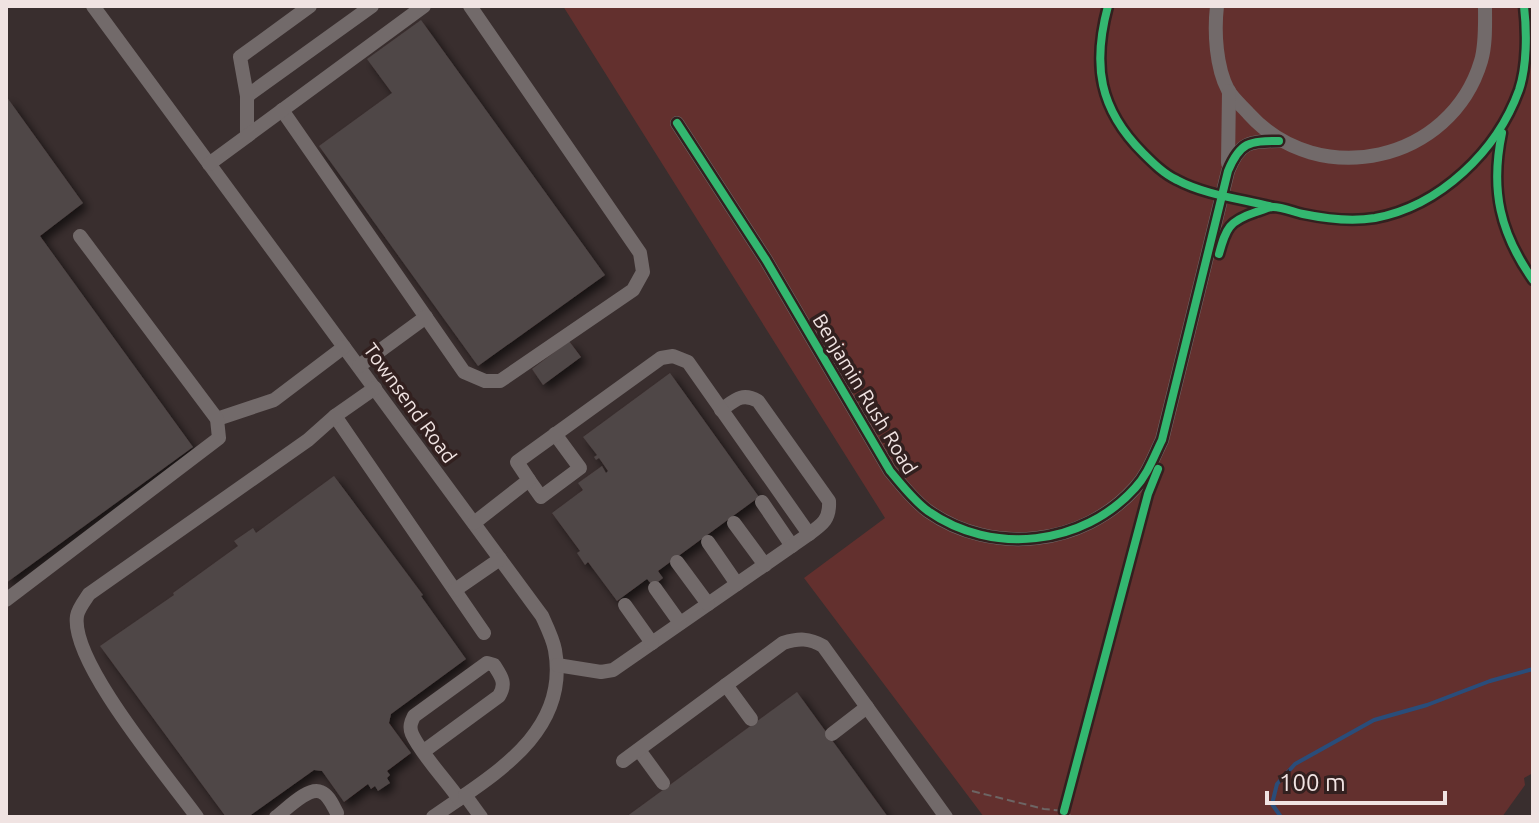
<svg xmlns="http://www.w3.org/2000/svg" width="1539" height="823" font-family="Ubuntu,sans-serif">
<style>
.green{fill:#63302e}
.lines{fill:none;stroke-linecap:round;stroke-linejoin:round}
.stream{stroke:#2a4d7a;stroke-width:4}
.building{fill:#504646;filter:url(#shadow)}
.path{stroke:#6d6564;stroke-width:2;stroke-dasharray:8 4;stroke-linecap:butt}
.minor{stroke:#726a6a;stroke-width:14}
.cycleway-casing{stroke:#32201f;stroke-width:13}
.cycleway{stroke:#33b770;stroke-width:8}
.labels{text-anchor:middle;stroke-width:7;stroke-linejoin:round;paint-order:stroke}
.street-label{font-size:20px;fill:#f0e3e2;stroke:#32201f}
</style>
<defs>
<filter id="shadow"><feDropShadow dx="5" dy="5" stdDeviation="4" flood-color="#0009"/></filter>
</defs>
<rect width="100%" height="100%" fill="#392e2e"/>
<polygon class="green" points="563,6 1533,6 1533,773 1524,778 1525,785 1502,817 984,817 804,578 885,518"/>
<g class="lines">
<polyline class="stream" points="1281,817 1272,804 1277,784 1295,764 1374,720 1427,705 1490,681 1533,669"/>
</g>
<g class="building">
<polygon points="421,20 605,275 478,366 319,146 392,93 367,59"/>
<polygon points="6,96 83,203 40,236 193,447 6,583"/>
<polygon points="569,341 581,357 543,385 532,369"/>
<polygon points="670,373 759,497 658,571 663,578 653,586 647,579 617,601 588,562 585,565 577,553 580,551 552,513 583,490 578,483 602,466 606,473 608,471 599,458 596,460 594,457 597,455 583,437"/>
<polygon points="334,476 423,595 421,596 466,659 391,714 389,723 411,753 387,771 390,775 387,778 390,783 378,791 375,786 371,789 368,784 344,802 322,771 314,770 248,817 226,817 100,646 174,595 173,593 238,546 234,541 253,528 256,533"/>
<polygon points="797,692 888,817 626,817"/>
</g>
<g class="lines">
<polyline class="path" points="972,791 1044,809 1064,811 1072,817"/>
<g class="minor">
<path d="M93 6 542 616C547 627 553 639 555 650 570 734 491 776 433 817"/>
<path d="M1217 6C1214 32 1216 67 1228 90 1233 99 1243 107 1249 114 1319 191 1451 162 1481 61 1486 44 1485 24 1485 6"/>
<polyline points="247,96 372,6"/>
<polyline points="282,110 464,372 485,381 500,381 633,290 643,272 640,253 470,6"/>
<path d="M677 123 766 260 890 471C902 485 913 500 928 511 992 556 1083 546 1135 488 1148 474 1154 456 1162 440L1228 171C1240 142 1249 141 1279 141"/>
<polyline points="247,136 247,96 240,57 310,6"/>
<polyline points="1228,163 1229,91"/>
<polyline points="209,164 424,6"/>
<polyline points="359,366 426,317"/>
<path d="M721 410C735 400 742 392 758 401L829 501C830 519 823 524 809 534"/>
<polyline points="335,416 484,633"/>
<polyline points="217,419 274,400 344,347"/>
<polyline points="529,480 541,497 580,468 555,434"/>
<polyline points="762,502 792,546"/>
<polyline points="474,523 529,480 517,462 661,358 673,356 688,362 809,534 613,670 601,672 557,665"/>
<polyline points="734,523 765,565"/>
<polyline points="708,542 737,584"/>
<polyline points="677,562 708,604"/>
<polyline points="655,588 680,623"/>
<polyline points="455,590 500,559"/>
<polyline points="6,600 219,438 217,419 80,236"/>
<polyline points="625,605 652,643"/>
<polyline points="726,685 751,719"/>
<polyline points="832,734 867,707"/>
<polyline points="639,750 663,783"/>
<path d="M424 751 499 696C507 683 501 676 494 665L487 663 414 716C411 722 409 727 412 734 421 754 446 780 459 799"/>
<path d="M623 761 783 643C799 638 809 638 823 646L946 817"/>
<polyline points="465,795 481,817"/>
<path d="M197 817C169 778 70 662 77 616 78 609 85 600 89 594L308 440 335 416 375 388"/>
<path d="M276 817C286 810 308 786 321 792 329 795 333 806 337 813"/>
</g>
<g class="cycleway-casing">
<g id="cycleway">
<path d="M1108 6C1092 65 1099 109 1143 153 1153 163 1164 174 1177 180 1205 195 1242 199 1273 207"/>
<path d="M677 123 766 260 890 471C902 485 913 500 928 511 992 556 1083 546 1135 488 1148 474 1154 456 1162 440L1228 171C1240 142 1249 141 1279 141"/>
<path d="M1502 133C1490 190 1500 233 1533 280"/>
<path d="M1219 254C1226 228 1229 221 1256 212 1261 211 1268 207 1273 207 1282 207 1294 212 1303 214 1327 219 1350 222 1375 218 1440 206 1497 151 1519 90 1527 66 1527 32 1524 6"/>
<polyline points="1064,811 1148,494 1158,469"/>
</g>
</g>
<use href="#cycleway" class="cycleway"/>
</g>
<g class="labels">
<g class="street-label">
<text transform="translate(865 394) rotate(59)" y="7">Benjamin Rush Road</text>
<text transform="translate(410 403) rotate(54)" y="7">Townsend Road</text>
</g>
</g>
<rect width="1539" height="823" fill="none" stroke="#f0e3e2" stroke-width="16"/>
<path d="M1267 791v12h178v-12" fill="none" stroke="#f0e3e2" stroke-width="4"/>
<text x="1279" y="791" font-size="24" fill="#f0e3e2" stroke="#32201f" stroke-width="6" paint-order="stroke">100 m</text>
</svg>
